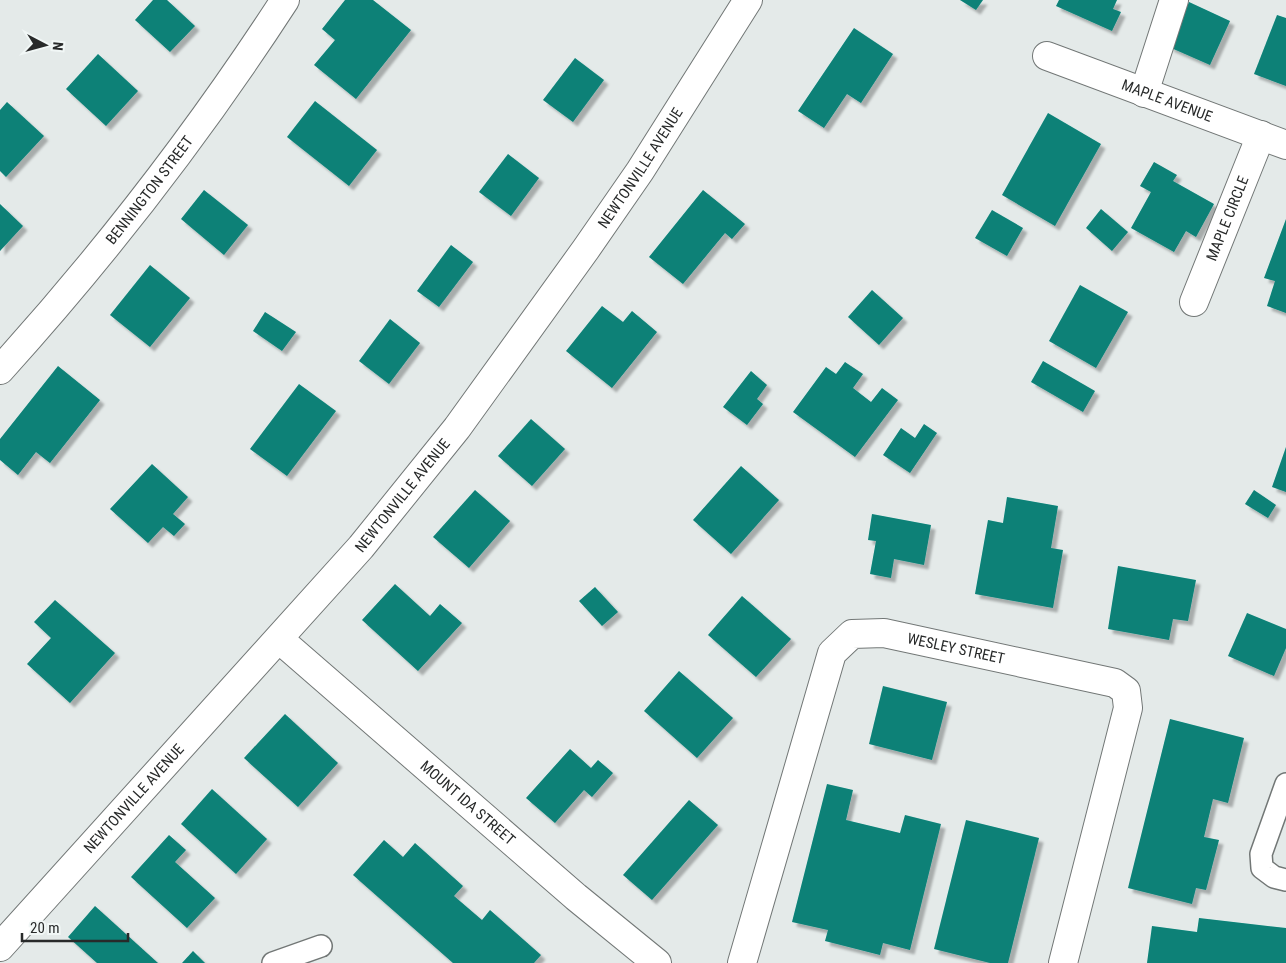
<svg xmlns="http://www.w3.org/2000/svg" width="1286" height="963" font-family="'Roboto Condensed',sans-serif">
<style>
.building{fill:#088177;filter:url(#shadow)}
.lines{fill:none;stroke-linecap:round;stroke-linejoin:round}
.lane-casing{stroke:#727776;stroke-width:24}
.street-casing{stroke:#727776;stroke-width:30}
.secondary-casing{stroke:#727776;stroke-width:30}
.lane{stroke:#fff;stroke-width:21}
.street{stroke:#fff;stroke-width:28}
.secondary{stroke:#fff;stroke-width:28}
.labels{text-anchor:middle;stroke-width:5;stroke-linejoin:round;paint-order:stroke}
.street-label{font-size:15px;fill:#282a2a;stroke:#f1f7f6}
</style>
<defs>
<filter id="shadow"><feDropShadow dx="4.5" dy="4.5" stdDeviation="1" flood-color="#0004"/></filter>
</defs>
<rect width="100%" height="100%" fill="#e4eae9"/>
<g class="building">
<polygon points="153,0 167,0 195,26 170,52 135,20"/>
<polygon points="345,0 373,0 411,30 356,99 314,65 335,40 322,29"/>
<polygon points="960,0 983,0 976,10"/>
<polygon points="1059,0 1117,0 1113,9 1121,12 1112,31 1056,6"/>
<polygon points="1189,2 1230,21 1210,65 1169,47"/>
<polygon points="1277,15 1286,18 1286,86 1254,74"/>
<polygon points="854,28 893,54 861,103 847,94 824,128 798,111"/>
<polygon points="98,54 138,91 106,126 66,89"/>
<polygon points="575,58 604,80 573,122 543,100"/>
<polygon points="315,101 377,150 349,186 287,137"/>
<polygon points="7,102 44,136 6,177 0,171 0,110"/>
<polygon points="1048,113 1101,144 1055,226 1002,195"/>
<polygon points="508,154 539,178 511,216 479,192"/>
<polygon points="1154,162 1177,175 1173,181 1214,204 1196,237 1186,231 1174,252 1131,228 1151,192 1140,186"/>
<polygon points="204,190 248,225 224,255 181,219"/>
<polygon points="703,190 745,224 732,239 725,233 683,284 649,257"/>
<polygon points="0,204 23,226 0,251"/>
<polygon points="1101,209 1128,232 1112,251 1086,228"/>
<polygon points="992,210 1023,228 1007,256 975,238"/>
<polygon points="1286,219 1286,313 1267,306 1275,281 1264,278"/>
<polygon points="451,245 473,262 439,307 417,291"/>
<polygon points="150,265 190,298 150,347 110,315"/>
<polygon points="1080,285 1128,312 1096,368 1049,341"/>
<polygon points="872,290 903,318 879,345 848,317"/>
<polygon points="602,306 623,322 632,311 657,332 612,388 566,351"/>
<polygon points="265,312 296,332 282,351 253,331"/>
<polygon points="390,319 420,343 389,384 359,361"/>
<polygon points="1043,361 1095,391 1083,412 1031,382"/>
<polygon points="845,362 863,374 853,388 871,402 882,388 898,400 855,457 793,412 826,367 836,374"/>
<polygon points="58,366 100,400 50,463 36,452 18,475 0,460 0,439"/>
<polygon points="751,371 767,385 757,399 763,404 747,425 723,407"/>
<polygon points="299,384 336,411 287,476 250,449"/>
<polygon points="531,419 565,449 532,486 498,456"/>
<polygon points="924,424 937,433 910,473 883,455 901,428 915,438"/>
<polygon points="1286,447 1286,492 1272,487"/>
<polygon points="152,464 188,497 173,514 185,524 174,536 163,527 148,543 110,509"/>
<polygon points="741,466 779,500 731,554 693,520"/>
<polygon points="475,490 510,521 469,568 433,537"/>
<polygon points="1254,490 1276,505 1268,518 1245,504"/>
<polygon points="1007,497 1058,506 1051,548 1063,550 1053,608 975,594 988,520 1003,523"/>
<polygon points="872,514 931,525 924,565 894,559 891,578 870,574 876,541 868,540"/>
<polygon points="1118,566 1196,580 1188,621 1173,619 1169,640 1108,629"/>
<polygon points="395,584 430,616 440,604 462,623 418,671 362,620"/>
<polygon points="595,587 618,612 602,626 579,601"/>
<polygon points="742,596 791,639 756,677 708,635"/>
<polygon points="55,600 115,653 70,703 27,664 51,638 34,622"/>
<polygon points="1247,613 1286,629 1286,648 1274,676 1228,656"/>
<polygon points="679,671 733,718 697,758 644,711"/>
<polygon points="883,686 947,702 932,760 869,744"/>
<polygon points="285,714 338,763 298,807 244,758"/>
<polygon points="1170,719 1244,738 1228,803 1213,799 1204,837 1219,840 1206,890 1196,888 1192,904 1128,888"/>
<polygon points="570,749 591,768 598,760 613,773 592,797 584,790 555,823 526,798"/>
<polygon points="827,784 853,790 846,820 900,833 905,815 941,824 910,950 883,943 880,955 825,941 828,930 792,922"/>
<polygon points="212,789 267,839 236,874 181,824"/>
<polygon points="689,800 718,825 652,900 623,875"/>
<polygon points="966,820 1039,838 1008,963 990,963 934,949"/>
<polygon points="169,835 186,850 175,862 215,898 187,928 131,877"/>
<polygon points="384,840 403,857 415,843 463,886 454,896 482,920 490,910 541,955 534,963 453,963 353,875"/>
<polygon points="95,906 158,963 97,963 68,937"/>
<polygon points="1199,918 1286,928 1286,963 1147,963 1152,926 1197,932"/>
<polygon points="193,951 205,963 182,963"/>
</g>
<g class="lines">
<g class="lane-casing">
<g id="lane">
<polyline points="1286,784 1261,854 1262,868 1274,877 1286,880"/>
<polyline points="273,963 321,946"/>
</g>
</g>
<g class="street-casing">
<g id="street">
<path id="s1" d="M1047 56 1286 145"/>
<polyline points="1144,93 1174,0"/>
<path id="s2" d="M1194 302 1261 135"/>
<path id="s3" d="M0 370C104 255 200 131 285 0"/>
<path id="s4" d="M279 639 576 897 657 963"/>
<path id="s5" d="M742 963 832 653 852 634 884 633 1115 683 1126 691 1128 708 1063 963"/>
</g>
</g>
<g class="secondary-casing">
<g id="secondary">
<path id="s6" d="M0 947 361 547 457 428 586 249 640 171 748 0"/>
</g>
</g>
<use href="#lane" class="lane"/>
<use href="#street" class="street"/>
<use href="#secondary" class="secondary"/>
</g>
<g class="labels">
<g class="street-label">
<text dy="5" stroke="none"><textPath href="#s1" startOffset="128">MAPLE AVENUE</textPath></text>
<text dy="5" stroke="none"><textPath href="#s6" startOffset="1010">NEWTONVILLE AVENUE</textPath></text>
<text dy="5" stroke="none"><textPath href="#s3" startOffset="234">BENNINGTON STREET</textPath></text>
<text dy="5" stroke="none"><textPath href="#s2" startOffset="90">MAPLE CIRCLE</textPath></text>
<text dy="5" stroke="none"><textPath href="#s6" startOffset="605">NEWTONVILLE AVENUE</textPath></text>
<text dy="5" stroke="none"><textPath href="#s5" startOffset="456">WESLEY STREET</textPath></text>
<text dy="5" stroke="none"><textPath href="#s6" startOffset="200">NEWTONVILLE AVENUE</textPath></text>
<text dy="5" stroke="none"><textPath href="#s4" startOffset="250">MOUNT IDA STREET</textPath></text>
</g>
</g>
<g transform="translate(45 45) rotate(96)" stroke="#f1f7f6" stroke-width="4" paint-order="stroke">
<path d="M0-4L9 19L0 12L-9 19Z" fill="#282a2a"/>
<text y="-8" font-size="14" font-weight="bold" text-anchor="middle" fill="#282a2a">N</text>
</g>
<path d="M22 933v8h106v-8" fill="none" stroke="#282a2a" stroke-width="2.5"/>
<text x="30" y="933" font-size="15" fill="#282a2a" stroke="#f1f7f6" stroke-width="4" paint-order="stroke">20 m</text>
</svg>
